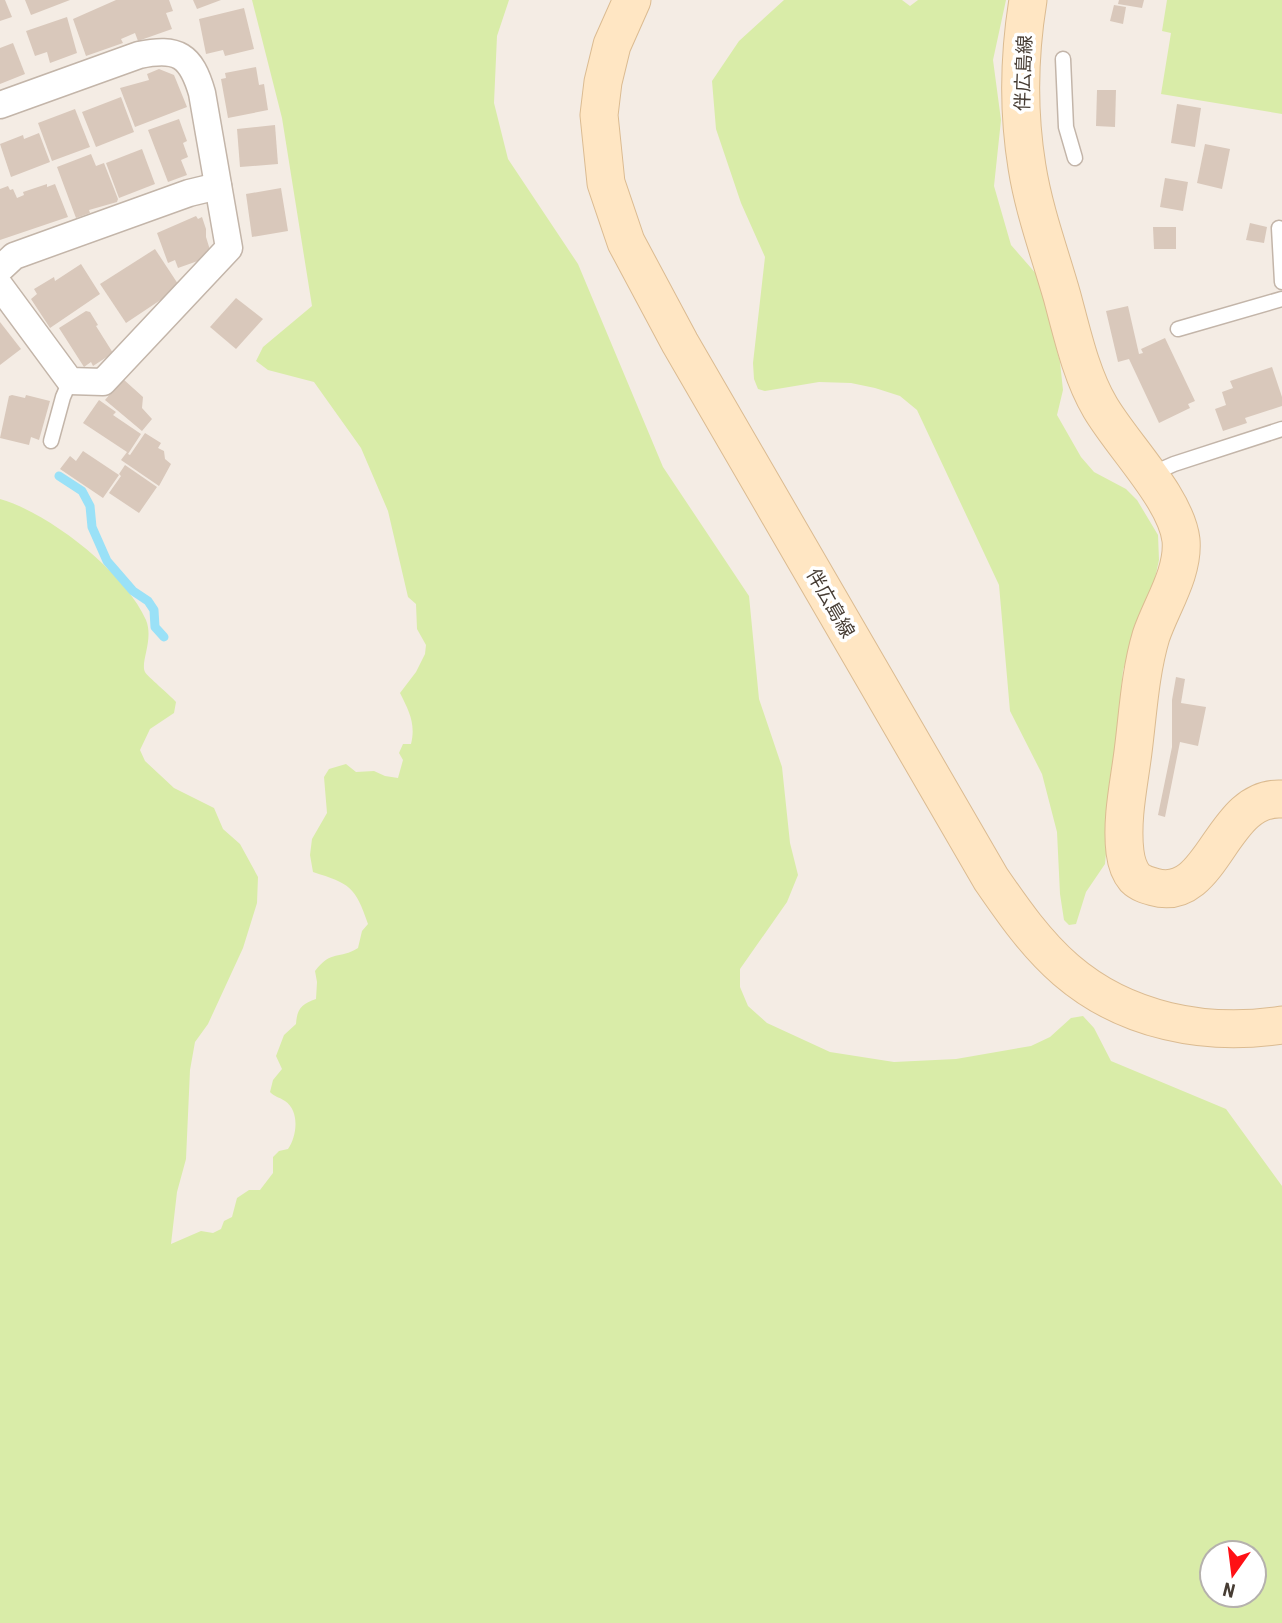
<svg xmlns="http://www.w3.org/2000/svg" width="1282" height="1623" font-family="'Roboto Condensed','Noto Sans JP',sans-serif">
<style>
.green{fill:#d9eca8;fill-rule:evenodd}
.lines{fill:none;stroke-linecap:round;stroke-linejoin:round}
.stream{stroke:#9ae1f7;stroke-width:9}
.building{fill:#d9c8bb}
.lane-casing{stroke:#c3b5a9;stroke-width:17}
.street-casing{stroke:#c3b5a9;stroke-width:29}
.secondary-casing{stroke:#dbbb91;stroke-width:39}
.lane{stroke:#fff;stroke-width:14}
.street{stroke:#fff;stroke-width:26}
.secondary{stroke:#ffe6c3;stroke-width:37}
.labels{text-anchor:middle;stroke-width:7;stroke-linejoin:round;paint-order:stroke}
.street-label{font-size:19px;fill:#463c33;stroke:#fff}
</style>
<rect width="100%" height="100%" fill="#f4ece4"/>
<g class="green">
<path d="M252 0H509L497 36 494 103 508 159 578 264 663 467 749 596 759 699 782 767 790 843 798 875 787 902 740 969V987L748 1006 767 1023 830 1052 894 1062 956 1059 1031 1046 1050 1037 1071 1018 1083 1016 1094 1028 1111 1061 1226 1109 1282 1186V1623H0V499C49 513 125 572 146 620 154 640 140 662 145 672 147 676 170 695 176 702L174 713 150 729 140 750 145 761 174 788 214 808 223 829 240 844 258 877 257 903 243 948 208 1024 195 1042 190 1070 186 1159 177 1192 171 1244 201 1231 213 1233 221 1229 224 1221 232 1217 237 1198 249 1190H260L273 1173V1157L279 1151 288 1149C297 1136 300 1111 285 1101 279 1097 275 1097 270 1092L273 1080 282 1069 276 1056 284 1035 296 1024C297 1008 302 1004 316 999L317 982 315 971C332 949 339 960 358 948L362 931 368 924C355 886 350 884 313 872L310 855 312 839 327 813 324 777 329 769 346 764 356 772 374 771 385 776 398 778 403 760 399 753 403 744H411C416 724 409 711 400 693L416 672 425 654 426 645 417 629 416 604 408 597 388 511 361 448 314 382 268 370 256 361 263 347 312 306 282 118ZM1212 1553H1254V1595H1212Z"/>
<polygon points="784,0 902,0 910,6 918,0 1006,0 993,60 1001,120 994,186 1011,245 1038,276 1060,362 1063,390 1057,415 1081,457 1094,472 1126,489 1137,500 1158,535 1159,560 1154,583 1123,670 1105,864 1086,892 1076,924 1069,925 1064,920 1060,894 1057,832 1042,774 1010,711 999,585 917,410 900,396 875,388 851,383 819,382 765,391 758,389 754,379 753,363 765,257 741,203 716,129 712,81 739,41"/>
<polygon points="1167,0 1282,0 1282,114 1161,94 1171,33 1162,31"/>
</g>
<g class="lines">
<polyline class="stream" points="59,476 82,491 90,506 92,527 107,561 133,591 148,601 154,610 155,627 164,637"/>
</g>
<g class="building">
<polygon points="0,0 5,0 12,17 0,21"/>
<polygon points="25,0 70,0 31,15"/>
<polygon points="116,0 169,0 173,11 166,13 172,29 138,41 135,33 121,39 123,43 86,56 73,19"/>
<polygon points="193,0 221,0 197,9"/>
<polygon points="1119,0 1144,0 1142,8 1118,4"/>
<polygon points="1114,5 1126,7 1123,24 1110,21"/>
<polygon points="244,8 254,49 225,56 223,50 206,54 199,19"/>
<polygon points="67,17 77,53 50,63 47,52 35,56 26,31"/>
<polygon points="13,43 25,74 0,84 0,48"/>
<polygon points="256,67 259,85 264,84 268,110 228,118 221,79 226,78 225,73"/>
<polygon points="159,69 174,75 187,107 135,127 120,88 149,80 147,74"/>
<polygon points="1097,90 1116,90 1115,127 1096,126"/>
<polygon points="121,97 134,132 96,147 82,112"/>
<polygon points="1177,104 1201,108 1195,147 1171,143"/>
<polygon points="75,109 90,147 52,161 38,123"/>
<polygon points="179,119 187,141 183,143 188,157 181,160 187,175 168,182 148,130"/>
<polygon points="275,125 278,164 240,167 237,129"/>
<polygon points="39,133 50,162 11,177 0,144 23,135 24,139"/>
<polygon points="1205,144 1230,149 1222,189 1197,183"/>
<polygon points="142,149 155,184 119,198 106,163"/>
<polygon points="91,154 96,166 104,163 118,199 117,202 89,210 90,213 76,218 57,167"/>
<polygon points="1165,178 1188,182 1183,211 1160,207"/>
<polygon points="47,184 47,187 55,184 68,217 0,240 0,189 8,186 10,190 13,189 17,198 24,195 23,192"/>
<polygon points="281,188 288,231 252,237 246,194"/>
<polygon points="196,216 198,219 202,217 206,229 206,237 210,250 206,251 209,257 178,268 175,260 168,263 157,233"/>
<polygon points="1250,223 1267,227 1264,243 1246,240"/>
<polygon points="1153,227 1176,227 1176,249 1154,249"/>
<polygon points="155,249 180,287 126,323 100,284"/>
<polygon points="81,264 100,294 50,328 31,299 37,294 34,289 54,277 55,281"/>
<polygon points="236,298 263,319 236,349 210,327"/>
<polygon points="1128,306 1139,354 1143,353 1141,349 1165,338 1195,401 1188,404 1190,408 1159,423 1129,359 1118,362 1106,311"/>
<polygon points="86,311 90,312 98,325 96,326 113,353 93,366 91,362 84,367 59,328"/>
<polygon points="0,322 21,349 0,365"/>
<polygon points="1272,367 1282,397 1282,406 1245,418 1247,423 1223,431 1215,409 1226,405 1222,392 1233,388 1230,381"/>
<polygon points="123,379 143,397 142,408 152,419 142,431 105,400"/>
<polygon points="12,395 25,398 26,395 50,401 39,440 31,437 29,445 0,438 9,396"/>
<polygon points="99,400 116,412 113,415 141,434 128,454 130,455 145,433 161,443 158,448 164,451 165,459 171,464 159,486 121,460 127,452 83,423"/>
<polygon points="83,451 119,475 103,498 60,469 70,456 76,461"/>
<polygon points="125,465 157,487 139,513 109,493 121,476 125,480 119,474"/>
<polygon points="1176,677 1185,679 1181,703 1206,707 1198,746 1180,742 1165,817 1158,815 1172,747 1172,700"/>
</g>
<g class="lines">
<g class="lane-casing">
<g id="lane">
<polyline points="1063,59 1066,127 1075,158"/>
<polyline points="1279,228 1282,282"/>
<polyline points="1178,329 1282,299"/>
<polyline points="51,441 63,397 70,381"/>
<polyline points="1149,475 1174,464 1282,429"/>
</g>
</g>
<g class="street-casing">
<g id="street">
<path d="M0 105 139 55C178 47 191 55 202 93L229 248 103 382 70 381 0 286"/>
<polyline points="0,269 14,256 189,193 218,186"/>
</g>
</g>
<g class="secondary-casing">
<g id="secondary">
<path d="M632 0 612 45 603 82 599 115 606 183 626 242 680 343 991 879C1013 911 1036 944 1066 970 1125 1021 1206 1037 1282 1025"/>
<path d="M1028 0C1019 55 1018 112 1027 167 1034 211 1050 254 1062 296 1072 333 1081 375 1100 407 1122 445 1176 498 1181 540 1184 573 1161 606 1151 636 1140 673 1138 713 1133 752 1129 784 1121 819 1125 852 1126 860 1129 871 1135 878 1140 883 1147 885 1154 887 1214 904 1220 795 1282 799"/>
</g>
</g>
<use href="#lane" class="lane"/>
<use href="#street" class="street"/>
<use href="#secondary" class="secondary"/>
</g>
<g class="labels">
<g class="street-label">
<text transform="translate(1023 73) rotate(-88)" y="7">伴広島線</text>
<text transform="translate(831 603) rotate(60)" y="7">伴広島線</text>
</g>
</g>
<g transform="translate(1233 1574) rotate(194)"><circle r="33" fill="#ffffff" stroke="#b5b1ad" stroke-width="2"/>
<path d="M0-5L12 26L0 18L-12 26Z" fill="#ff1015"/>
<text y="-10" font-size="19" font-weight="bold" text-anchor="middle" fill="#463c33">N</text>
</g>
</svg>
